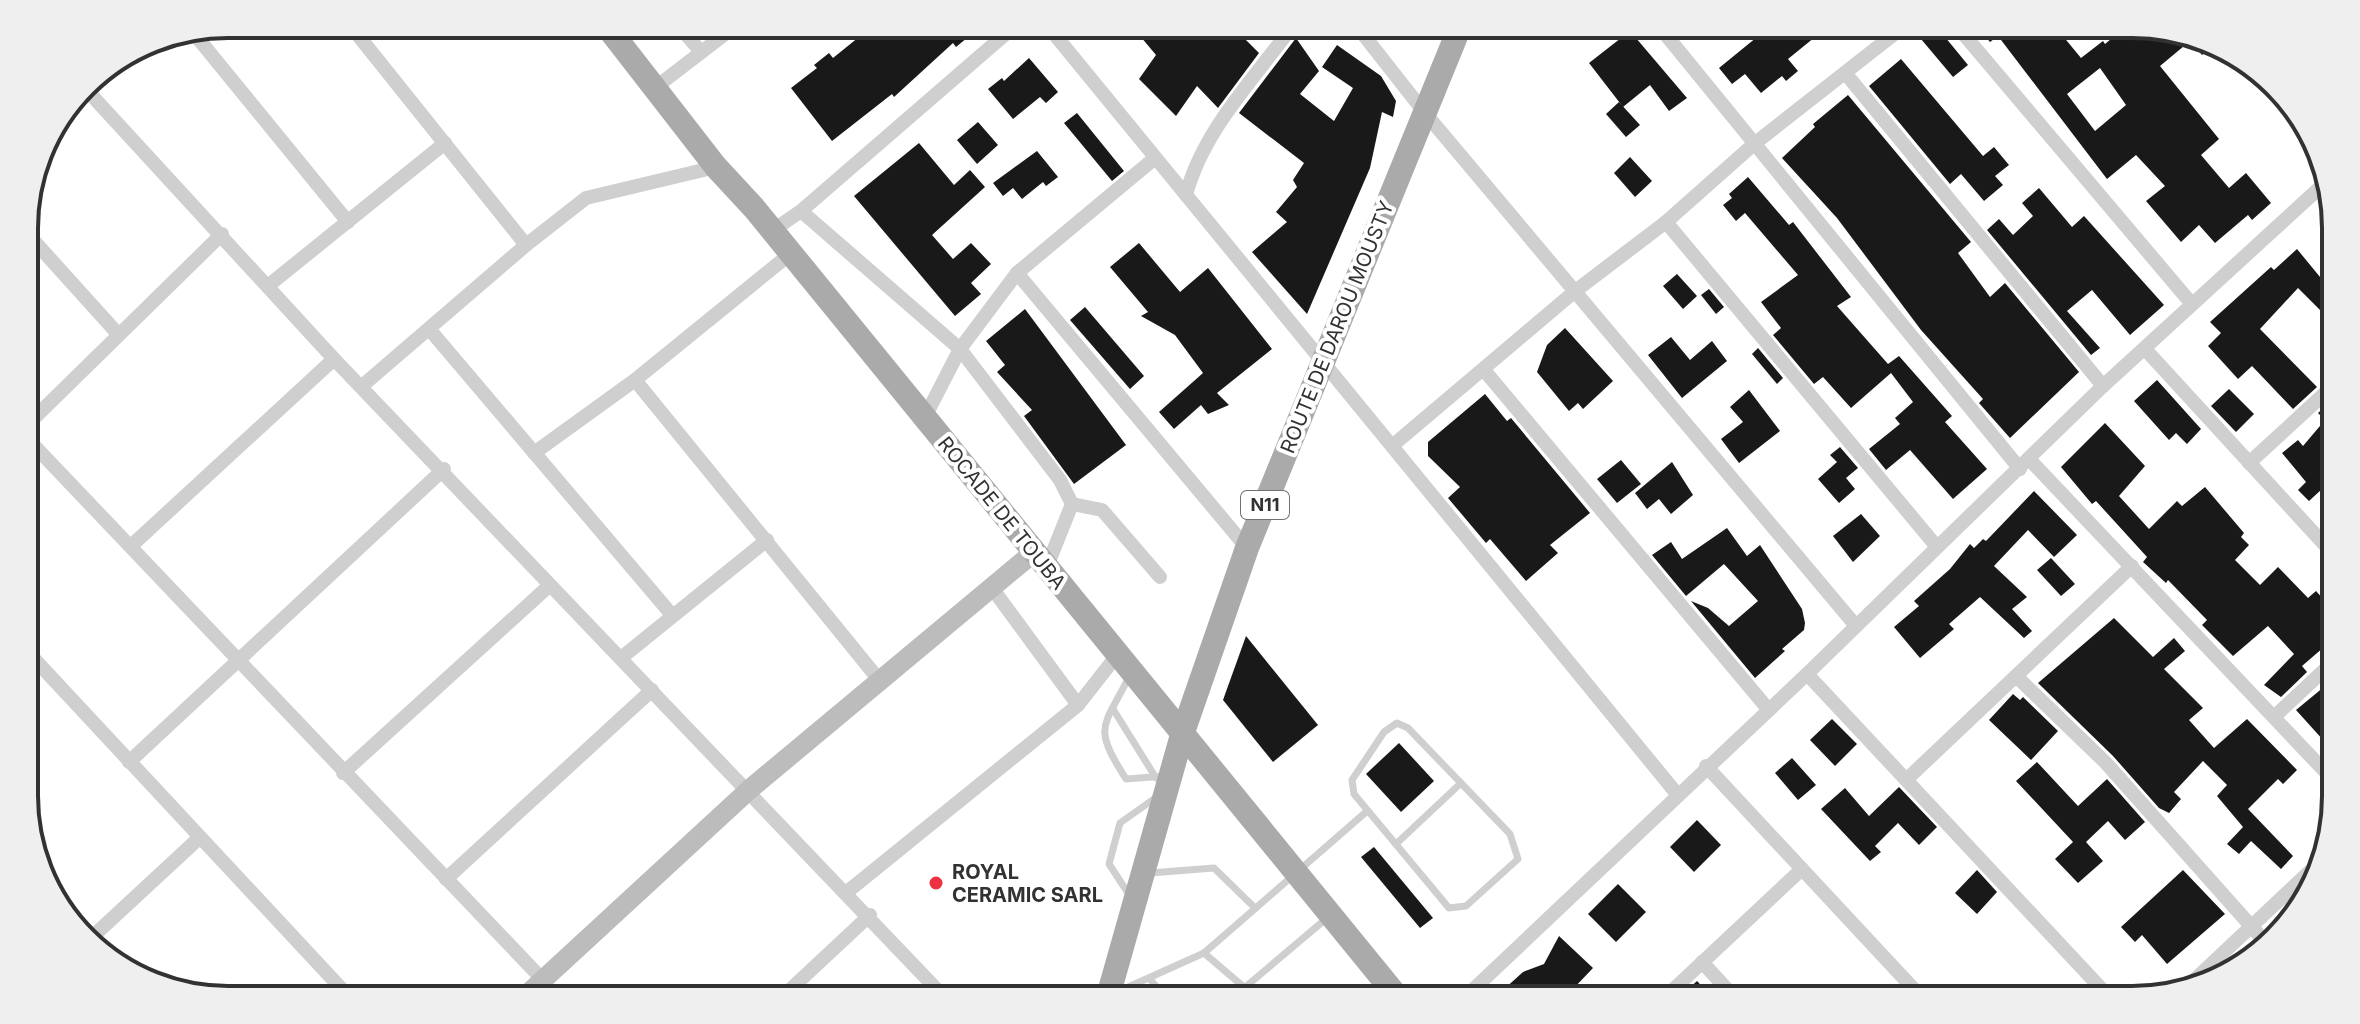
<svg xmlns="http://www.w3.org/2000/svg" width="2360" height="1024" font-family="Inter,sans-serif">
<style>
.building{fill:#191919;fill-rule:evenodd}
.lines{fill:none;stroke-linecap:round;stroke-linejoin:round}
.lane{stroke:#cfcfcf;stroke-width:7}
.street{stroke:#cfcfcf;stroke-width:14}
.secondary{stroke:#bcbcbc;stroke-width:20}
.primary{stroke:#aaa;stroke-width:24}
.poi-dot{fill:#ec3140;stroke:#fff;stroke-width:3}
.labels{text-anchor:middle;stroke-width:8;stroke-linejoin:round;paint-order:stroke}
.shield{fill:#fff;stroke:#707070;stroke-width:2}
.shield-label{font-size:18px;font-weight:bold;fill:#323232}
.street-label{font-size:20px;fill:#323232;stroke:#fff}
.poi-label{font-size:20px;font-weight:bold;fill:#323232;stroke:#fff;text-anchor:start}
.rim{fill:none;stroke:#323232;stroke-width:4}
</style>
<rect width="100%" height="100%" fill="#fff"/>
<g class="building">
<polygon points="875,24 984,24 956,47 953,43 894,97 892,94 832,141 791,88 817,68 814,65 829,53 833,58"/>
<polygon points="1130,24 1230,24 1259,53 1218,108 1197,86 1176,116 1139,79 1156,55"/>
<polygon points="1773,24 1831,24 1788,59 1798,71 1786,81 1782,76 1761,93 1745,74 1732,84 1719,68"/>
<path d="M1974 24H2053L2081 58 2103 41 2105 44 2129 24 2210 39 2216 44 2202 55 2190 41 2160 66 2219 139 2201 155 2229 188 2246 173 2271 203 2252 220 2248 215 2215 243 2199 225 2181 242 2146 201 2165 186 2136 155 2107 179 1998 36 1990 42ZM2100 68 2126 105 2095 131 2067 94Z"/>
<polygon points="1936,26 1968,65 1953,77 1921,39"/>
<polygon points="1630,31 1687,98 1669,111 1650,85 1623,107 1589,63"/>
<polygon points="1296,38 1319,71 1300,94 1334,121 1353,88 1322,67 1337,45 1381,76 1396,101 1393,117 1382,112 1370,168 1307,314 1252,252 1287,222 1276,212 1297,187 1293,180 1304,163 1239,113"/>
<polygon points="1029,58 1058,92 1046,103 1040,97 1013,119 988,89 1002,78 1004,81"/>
<polygon points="1901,59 1983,156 1994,147 2009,165 1995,176 2003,185 1984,201 1961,174 1950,184 1869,86"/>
<polygon points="1848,95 1971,242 1958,253 1990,297 2005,283 2079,372 2010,438 1979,403 1983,399 1921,330 1837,218 1782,158 1815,127 1813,124"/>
<polygon points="1619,102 1640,125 1626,137 1606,114"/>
<polygon points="1077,113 1124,171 1112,181 1064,123"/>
<polygon points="978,122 998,145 977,164 957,140"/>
<polygon points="919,143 954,185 970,170 985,187 932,235 953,259 971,243 991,264 971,283 981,294 955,316 854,196"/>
<polygon points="1037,151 1058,177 1046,186 1043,182 1022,199 1013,188 1003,196 993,183"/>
<polygon points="1630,157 1652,181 1635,197 1614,173"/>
<polygon points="1748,177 1789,225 1793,222 1851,297 1837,306 1888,364 1899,356 1952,416 1945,422 1987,469 1953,499 1910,450 1886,470 1869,449 1900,424 1895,418 1913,402 1891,373 1851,408 1823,377 1814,384 1773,335 1781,328 1761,302 1798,275 1745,213 1736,221 1723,205 1732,198 1729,194"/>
<polygon points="2039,188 2072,227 2084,216 2164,305 2130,335 2092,290 2067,311 2100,348 2091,355 1987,230 1999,219 2013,235 2033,216 2022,203"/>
<polygon points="1139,243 1180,292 1208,268 1272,349 1217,393 1229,405 1208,414 1201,405 1174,429 1159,412 1203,373 1175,335 1141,316 1148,312 1110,267"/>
<polygon points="2297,249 2334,294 2335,325 2298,288 2260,329 2317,387 2293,409 2252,366 2238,379 2208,346 2221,333 2210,322 2271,267 2274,270"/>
<polygon points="1677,274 1697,296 1683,309 1663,286"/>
<polygon points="1709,289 1724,307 1716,314 1701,295"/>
<polygon points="1085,307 1144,376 1130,389 1070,320"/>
<polygon points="1025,309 1126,445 1074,484 1024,416 1032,410 997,372 1005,365 986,341"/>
<polygon points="1565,328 1613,381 1583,409 1578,403 1569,411 1537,372 1547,345"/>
<polygon points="1671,337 1690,360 1712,341 1727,361 1682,398 1648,355"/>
<polygon points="1758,348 1783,378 1777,384 1752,354"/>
<polygon points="2157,380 2201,429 2187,444 2176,433 2169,440 2134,401"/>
<polygon points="2229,389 2254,414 2236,432 2211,406"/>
<polygon points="1749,390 1780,431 1739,463 1721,439 1743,422 1730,407"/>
<polygon points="1485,394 1507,421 1511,418 1590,513 1550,545 1558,553 1526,581 1490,539 1486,543 1448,498 1460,487 1428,456 1428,442"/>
<polygon points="2331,401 2335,406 2335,457 2323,465 2335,477 2309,501 2298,490 2306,482 2282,453 2298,440 2303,446 2325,420 2318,413"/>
<polygon points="2105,423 2145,466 2119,496 2149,529 2177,501 2182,506 2205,487 2244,533 2241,537 2249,545 2235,560 2260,585 2278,567 2308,598 2316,591 2335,612 2336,649 2328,653 2324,647 2302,666 2307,672 2281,697 2264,685 2294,654 2268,626 2233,656 2202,625 2207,620 2168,580 2166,583 2143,562 2147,557 2096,501 2092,504 2061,467"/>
<polygon points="1840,447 1858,468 1846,478 1855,489 1839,503 1818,479 1837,462 1830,455"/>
<polygon points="1621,460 1641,484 1617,503 1597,479"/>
<polygon points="1672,462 1693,495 1671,514 1659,499 1647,509 1635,493"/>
<polygon points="2034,491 2077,535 2054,557 2028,530 1994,566 2027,597 2012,609 2032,631 2024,638 1980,597 1949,624 1954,629 1920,658 1894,627 1919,606 1914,601 1950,569 1970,544 1974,548 1983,539 1986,541"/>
<polygon points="1861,514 1880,536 1853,562 1833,536"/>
<polygon points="1727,528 1747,556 1760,545 1802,609 1805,623 1804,630 1782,649 1785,651 1755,678 1691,601 1708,608 1729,626 1758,601 1724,564 1686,596 1652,555 1671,542 1682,559"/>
<polygon points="2051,558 2075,584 2061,596 2037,570"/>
<polygon points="2114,618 2153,657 2174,638 2185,651 2164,669 2203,708 2189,720 2214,748 2247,719 2297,770 2283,784 2278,779 2248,809 2293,856 2281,869 2251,841 2239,854 2227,844 2243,827 2217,796 2227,785 2203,761 2174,792 2181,799 2169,813 2159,808 2113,756 2038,683"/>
<polygon points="1246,636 1318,725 1273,762 1223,700"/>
<polygon points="2336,677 2336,729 2324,741 2296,710"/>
<polygon points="2013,694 2020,700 2023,697 2058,731 2031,760 1989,720"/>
<polygon points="1832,719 1857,744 1835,766 1810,740"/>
<polygon points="1399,743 1434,781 1401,812 1366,774"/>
<polygon points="1792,758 1816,785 1798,800 1775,773"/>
<polygon points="2037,762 2078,806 2107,779 2145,822 2125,840 2108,821 2086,842 2103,861 2078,883 2055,859 2073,842 2016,781"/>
<polygon points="1899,787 1937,827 1919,845 1898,823 1875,846 1881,852 1870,861 1821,809 1845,788 1869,816"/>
<polygon points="1697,820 1721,845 1694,872 1670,847"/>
<polygon points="1374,847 1433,918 1420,928 1361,857"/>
<polygon points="1977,870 1997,892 1977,914 1955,893"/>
<polygon points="2183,870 2225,914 2167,964 2142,935 2135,942 2121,927"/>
<polygon points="1618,884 1646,912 1616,942 1588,914"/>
<polygon points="1559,936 1593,968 1572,990 1557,1000 1492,1000 1523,972 1544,964"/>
<polygon points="1697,981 1715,1000 1677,1000"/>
</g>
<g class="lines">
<g class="lane">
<path d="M1130 675C1103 729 1092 725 1126 779L1165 776"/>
<polyline points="1113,709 1156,778"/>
<polygon points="1397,723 1408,728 1510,834 1518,859 1466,906 1449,908 1354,794 1352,780 1384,732"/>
<polyline points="1396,844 1461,783"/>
<polyline points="1150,873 1214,868 1255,908"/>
<polyline points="1130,896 1109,864 1120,823 1158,796"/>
<polyline points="1149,978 1168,1000"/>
<polyline points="1243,989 1327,918"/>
<polyline points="1115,993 1204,953"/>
<polyline points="1259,1000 1204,953 1366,812"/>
</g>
<g class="street">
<polyline points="349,24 526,245"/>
<polyline points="677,24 701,52"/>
<polyline points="1046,24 1677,794"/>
<polyline points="1355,24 1425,113 1856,626"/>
<polyline points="1657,24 2020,469"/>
<polyline points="1955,24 2191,303"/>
<polyline points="192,31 348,222"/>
<polyline points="1669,38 1687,24"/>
<polyline points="1846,74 2103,386"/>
<polyline points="84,87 334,359 947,1000"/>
<polyline points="656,87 738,24"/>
<polyline points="2272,87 2302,123"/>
<path d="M1186 195C1203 130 1255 78 1294 24"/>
<polyline points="801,211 960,349 1060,480 1072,504 1046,569"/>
<polyline points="1666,222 1937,547"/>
<polyline points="25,231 118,334"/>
<polyline points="772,231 801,211 1017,24"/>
<polyline points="1017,273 1247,548"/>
<polyline points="269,285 445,143"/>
<polyline points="430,330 672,615"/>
<polyline points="2145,349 2335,556"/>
<polyline points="1484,370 1768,709"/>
<polyline points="635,380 880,681"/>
<polyline points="362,386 526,245 586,198 716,167"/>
<polyline points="925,417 960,349 1017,273 1155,158"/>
<polyline points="25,427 222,234"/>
<polyline points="25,436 543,980"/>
<polyline points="1392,446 1574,292 1666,222 1754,144 1907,24"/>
<polyline points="534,453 635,380 790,254"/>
<polyline points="2030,460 2336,783"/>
<polyline points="2249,463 2335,384"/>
<polyline points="1072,504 1102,510 1160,577"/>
<polyline points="131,546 334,359"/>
<polyline points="992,588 1078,705"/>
<polyline points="25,649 352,1000"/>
<polyline points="621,658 767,540"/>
<polyline points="1807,674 2112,1000"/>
<polyline points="2016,676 2106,763 2267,944"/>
<polyline points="2274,717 2336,659"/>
<polyline points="129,762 444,469"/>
<polyline points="1706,766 1924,1000"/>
<polyline points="343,773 550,585"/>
<polyline points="1906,780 2132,566"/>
<polyline points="446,879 652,690"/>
<polyline points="847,892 1078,705 1118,654"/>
<polyline points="90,939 198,839"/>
<polyline points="1702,962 1737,1000"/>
<polyline points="2191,983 2324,858"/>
<polyline points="779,1000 870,915"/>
<polyline points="1462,1000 1807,674 2103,386 2326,182"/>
<polyline points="1662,1000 1802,869"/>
</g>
<polyline class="secondary" points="521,1000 750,789 1033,553"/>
<g class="primary">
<polyline points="605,24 716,167 754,208 1400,1000"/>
<polyline points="1107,1000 1182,735 1247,548 1461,24"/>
</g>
</g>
<circle class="poi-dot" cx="936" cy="883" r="8"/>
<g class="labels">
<rect class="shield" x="1241" y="491" width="48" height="28" rx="6"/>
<g class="shield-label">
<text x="1265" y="511">N11</text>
</g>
<g class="street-label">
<text transform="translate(1337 327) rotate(-68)" y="7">ROUTE DE DAROU MOUSTY</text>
<text transform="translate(1002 513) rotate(51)" y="7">ROCADE DE TOUBA</text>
</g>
<g class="poi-label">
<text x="952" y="879">ROYAL<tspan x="952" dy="23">CERAMIC SARL</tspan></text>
</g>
</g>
<path d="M0 0H2360V1024H0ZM228 38H2132A190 190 0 0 1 2322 228V796A190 190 0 0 1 2132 986H228A190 190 0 0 1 38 796V228A190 190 0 0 1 228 38Z" fill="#efefef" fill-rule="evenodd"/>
<path class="rim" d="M228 38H2132A190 190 0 0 1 2322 228V796A190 190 0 0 1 2132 986H228A190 190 0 0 1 38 796V228A190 190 0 0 1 228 38Z"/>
</svg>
